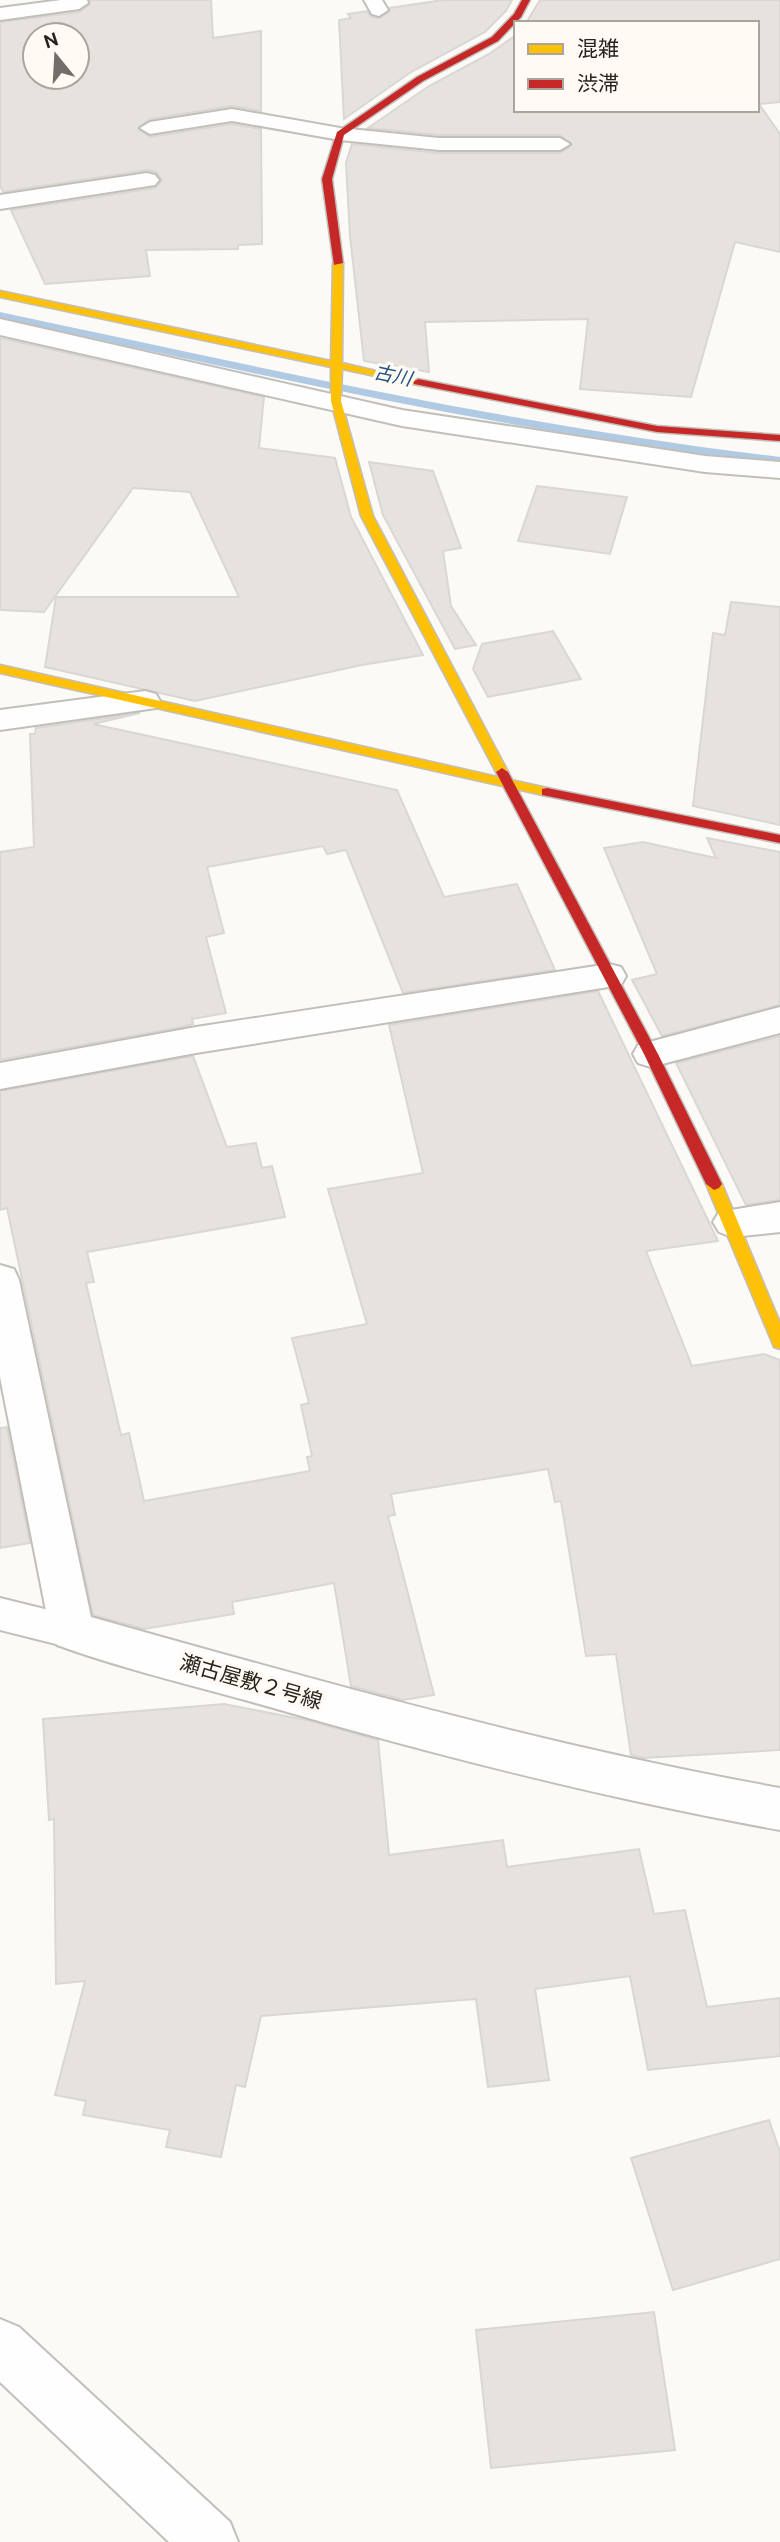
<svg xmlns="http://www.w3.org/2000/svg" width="780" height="2542" font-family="Ubuntu,'Noto Sans JP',sans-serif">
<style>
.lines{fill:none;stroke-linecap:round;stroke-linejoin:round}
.stream{fill:#b1cae3;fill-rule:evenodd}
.building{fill:#e6e3df;stroke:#dad7d3;stroke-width:2;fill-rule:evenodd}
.lane-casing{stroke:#c2bfba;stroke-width:4}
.street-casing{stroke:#c2bfba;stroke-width:4}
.slow-casing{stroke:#c2bfba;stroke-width:3}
.jam-casing{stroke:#c2bfba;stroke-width:3}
.lane{fill:#fffefe;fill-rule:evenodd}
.street{fill:#fffefe;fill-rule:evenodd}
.slow{fill:#ffc107;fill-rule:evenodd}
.jam{fill:#c62828;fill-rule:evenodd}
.labels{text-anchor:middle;stroke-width:7;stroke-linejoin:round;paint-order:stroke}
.far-water-label{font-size:19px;font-style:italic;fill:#215485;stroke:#fffaf4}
.street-label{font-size:21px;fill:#28231d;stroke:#fffaf4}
</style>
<rect width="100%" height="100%" fill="#fcfaf7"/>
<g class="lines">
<path class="stream" d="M0 312C259 367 517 426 780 457V465C517 433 259 375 0 318Z"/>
</g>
<g class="building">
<path d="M90 0H211L213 38 261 31V111L232 106 150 119 138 129 150 137 232 124 261 129 262 244 238 245V249L146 250 150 276 45 284 11 210 155 188 162 180 156 172 147 170 3 192 0 186V22L79 12 89 5ZM35 35H77V77H35Z"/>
<polygon points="443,0 512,0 506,11 485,32 411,72 344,119 339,20 351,18 348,14 367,11 371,17 380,18 389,12 390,8"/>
<polygon points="540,0 780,0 780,102 759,104 780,134 780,252 735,242 691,397 580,389 588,319 425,322 429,372 364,361 350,236 346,163 352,144 439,153 560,153 572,145 560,135 439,135 368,128 429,86 489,54 516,35 516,110 757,110 757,23 526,23"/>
<polygon points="0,338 264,397 259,448 335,458 351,517 423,655 362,665 195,701 45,667 56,597 239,597 190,492 133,488 44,612 0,610"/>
<polygon points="369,462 433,471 461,548 443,551 451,606 476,645 455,649 383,515"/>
<polygon points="537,486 627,497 610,554 518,541"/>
<polygon points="731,602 780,607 780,825 693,806 713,633 725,635"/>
<polygon points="553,631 581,679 488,697 473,669 482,644"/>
<polygon points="140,713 93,724 397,790 444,897 517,884 555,970 403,993 346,850 327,854 323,846 207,867 224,933 206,937 226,1013 192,1019 193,1024 182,1027 0,1060 0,852 34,847 30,734 35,734 36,728"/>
<polygon points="707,838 780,852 780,1005 662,1036 632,980 657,974 604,848 643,842 716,858"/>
<polygon points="598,991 718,1241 646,1251 692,1366 764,1354 780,1360 780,1750 644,1758 631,1755 616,1654 586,1656 561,1501 555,1502 548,1469 391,1494 395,1515 388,1516 434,1695 403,1700 351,1686 334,1583 232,1602 234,1614 144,1629 93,1615 7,1208 0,1210 0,1091 193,1056 227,1147 256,1143 262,1168 272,1166 285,1217 87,1252 94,1282 86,1283 121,1435 129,1433 144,1501 310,1471 307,1457 312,1456 301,1405 309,1403 292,1338 367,1324 328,1189 423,1173 389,1025"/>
<polygon points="780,1036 780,1200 746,1205 676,1063"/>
<polygon points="7,1427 30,1543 0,1548 0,1428"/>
<polygon points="224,1704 311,1721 378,1740 389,1855 503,1840 507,1867 639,1849 654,1914 685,1910 707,2007 780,1998 780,2056 648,2070 630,1976 535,1989 549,2080 488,2087 476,1999 261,2016 245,2087 236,2085 221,2157 166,2147 170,2130 83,2115 86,2101 55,2095 85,1981 56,1984 54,1819 49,1820 43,1719"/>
<polygon points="769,2120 780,2152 780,2259 673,2290 631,2158"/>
<polygon points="654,2312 675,2450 491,2468 476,2330"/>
</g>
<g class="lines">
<g class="lane-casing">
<g id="lane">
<polygon points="61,0 87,0 88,3 79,9 0,20 0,8"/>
<polygon points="364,0 382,0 388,10 379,16 372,14"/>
<polygon points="232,109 340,128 439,138 560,138 570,144 560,150 439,150 340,140 232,121 150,134 140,128 150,122"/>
<polygon points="0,1598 85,1619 91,1631 85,1643 72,1648 0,1630"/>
</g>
</g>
<g class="street-casing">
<g id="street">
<polygon points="147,173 155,175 159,180 155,185 0,209 0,195"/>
<polygon points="0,319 402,410 705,456 780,462 780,478 705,472 402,426 0,335"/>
<polygon points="145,691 156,694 160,701 156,708 0,730 0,710"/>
<polygon points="609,964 621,967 626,976 621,985 196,1053 0,1089 0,1063 196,1027"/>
<polygon points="780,1007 780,1033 651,1067 638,1063 633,1054 638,1045"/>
<polygon points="780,1202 780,1232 732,1237 719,1232 713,1222 719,1212"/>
<path d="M0 1265 14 1269 19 1280 91 1617C319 1681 546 1746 780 1788V1830C607 1799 439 1756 270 1707 199 1687 126 1670 57 1645L50 1631 0 1377Z"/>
<polygon points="0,2319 19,2327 230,2522 238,2542 169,2542 0,2382"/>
</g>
</g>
<g class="slow-casing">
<g id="slow">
<polygon points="338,260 343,263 342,363 423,382 418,385 342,369 341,401 373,516 508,772 507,775 502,776 496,772 361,516 331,401 331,367 0,297 0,291 331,361 333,263"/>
<polygon points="0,665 547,788 554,792 547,796 0,673"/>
<polygon points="714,1178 722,1184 780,1323 780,1349 774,1347 772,1342 706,1184"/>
</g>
</g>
<g class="jam-casing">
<g id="jam">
<polygon points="522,0 530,0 521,17 498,41 423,81 344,135 332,179 343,263 334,265 322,179 337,132 417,77 492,37 514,14"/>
<polygon points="418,379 657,426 780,435 780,441 657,432 414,384 413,382"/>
<polygon points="502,768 508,772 658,1054 722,1184 719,1188 714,1190 706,1184 644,1054 496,772"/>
<polygon points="547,788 780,835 780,843 542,795 542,789"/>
</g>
</g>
<use href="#lane" class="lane"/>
<use href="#street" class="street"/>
<use href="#slow" class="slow"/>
<use href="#jam" class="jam"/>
</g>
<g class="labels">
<g class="far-water-label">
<text transform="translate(393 375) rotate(12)" y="7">古川</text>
</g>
<g class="street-label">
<text transform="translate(251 1682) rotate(16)" y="7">瀬古屋敷２号線</text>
</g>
</g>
<rect x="514" y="21" width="245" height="91" fill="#fffaf4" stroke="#a9a49e" stroke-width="2"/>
<rect x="528" y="44" width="35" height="10" fill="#ffc107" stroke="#a9a49e" stroke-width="2"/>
<text x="577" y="56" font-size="21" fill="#28231d">混雑</text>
<rect x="528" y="79" width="35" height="10" fill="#c62828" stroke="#a9a49e" stroke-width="2"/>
<text x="577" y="91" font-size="21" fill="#28231d">渋滞</text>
<g transform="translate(56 56) rotate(342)"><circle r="33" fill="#fffaf4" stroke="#a9a49e" stroke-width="2"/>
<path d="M0-5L12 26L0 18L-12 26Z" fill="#726e69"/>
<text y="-10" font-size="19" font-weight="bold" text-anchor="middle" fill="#28231d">N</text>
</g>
</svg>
